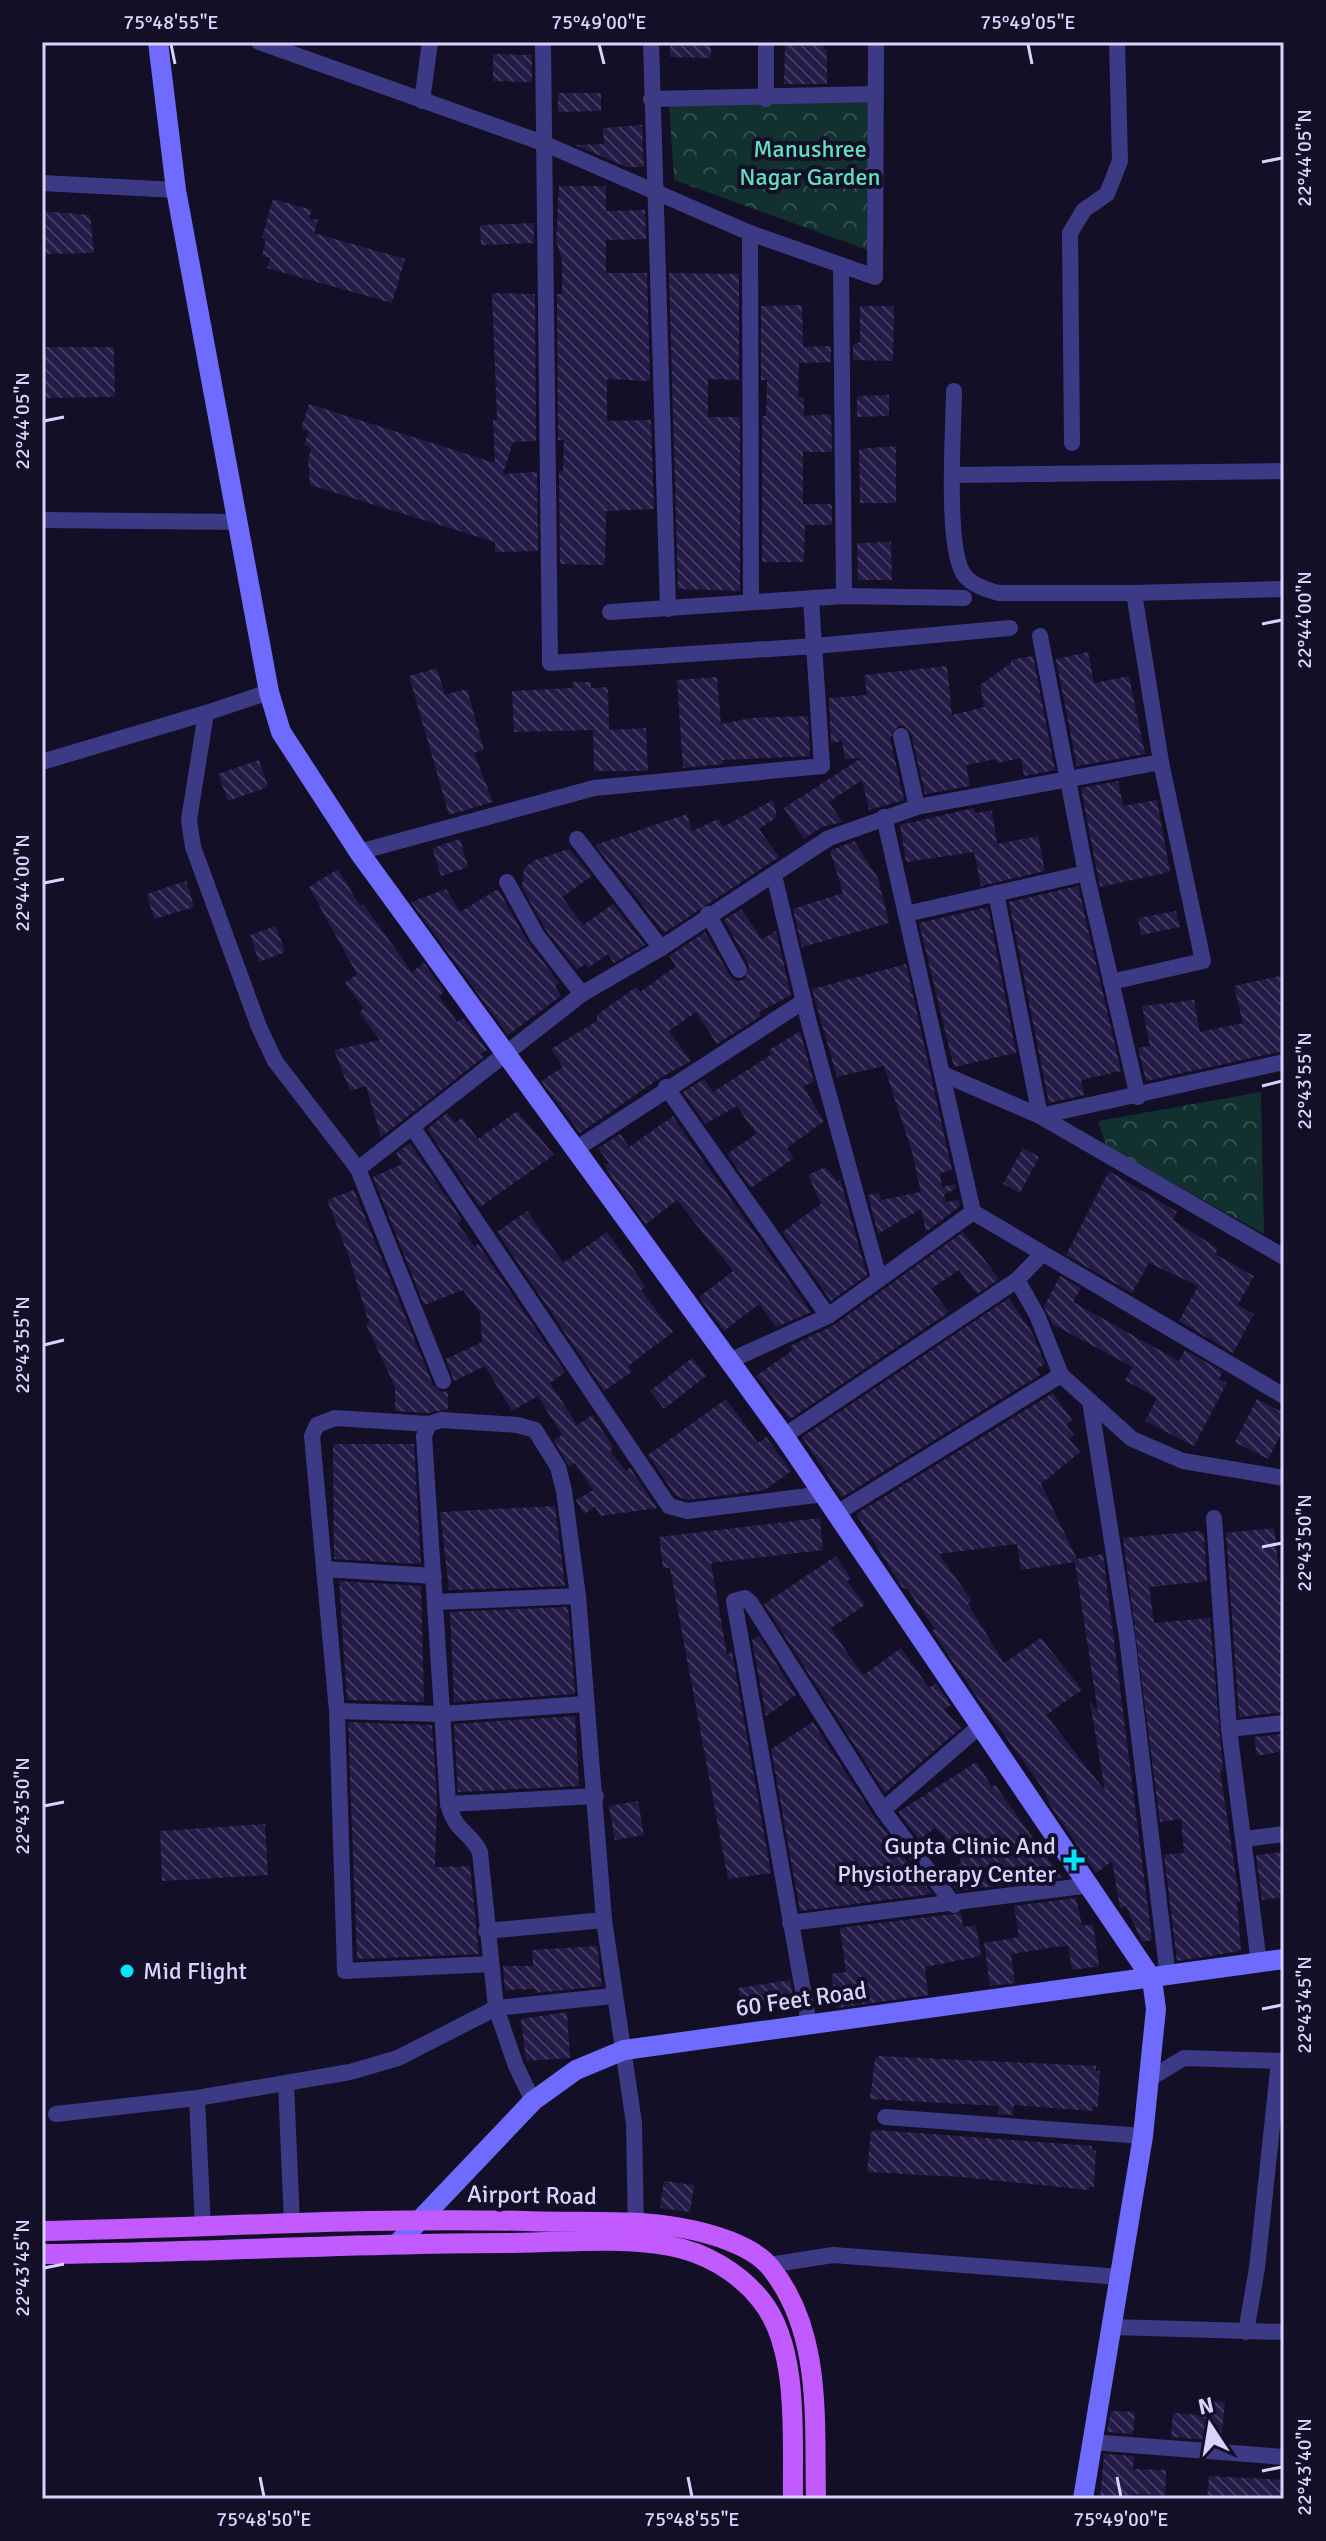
<svg xmlns="http://www.w3.org/2000/svg" width="1326" height="2541" font-family="Signika,sans-serif">
<style>
.park{fill:url(#park-crowns)}
.building{fill:url(#building-back-hatch);fill-rule:evenodd}
.lines{fill:none;stroke-linecap:round;stroke-linejoin:round}
.street{stroke:#3d3a85;stroke-width:16}
.secondary{stroke:#6f6bff;stroke-width:20}
.primary{stroke:#c25bff;stroke-width:20}
.ticks{fill:none;stroke:#d9d4ff;stroke-width:3}
.poi-dot{fill:#00e5ff;stroke:#130f26;stroke-width:3}
.labels{text-anchor:middle;stroke-width:8;stroke-linejoin:round;paint-order:stroke}
.park-label{font-size:24px;fill:#5fe0c0;stroke:#130f26}
.poi-label{font-size:24px;fill:#d9d4ff;stroke:#130f26;text-anchor:end}
.street-label{font-size:24px;fill:#d9d4ff;stroke:#130f26}
.neatline{fill:none;stroke:#d9d4ff;stroke-width:3}
.ticks-label{font-size:20px;text-anchor:middle;fill:#d9d4ff}
</style>
<defs>
<pattern id="park-crowns" width="20" height="18" patternUnits="userSpaceOnUse" patternTransform="scale(2)"><rect width="20" height="18" fill="#12302f"/><path d="M2 6a3 3 0 1 1 6 0M12 15a3 3 0 1 1 6 0" fill="none" stroke="#344d4e"/></pattern>
<pattern id="building-back-hatch" width="6" height="6" patternUnits="userSpaceOnUse" patternTransform="scale(2)"><rect width="6" height="6" fill="#241b47"/><path d="M-1 5l2 2M0 0l6 6M5-1l2 2" fill="none" stroke="#433b63"/></pattern>
</defs>
<rect width="100%" height="100%" fill="#130f26"/>
<g class="park">
<polygon points="873,98 873,252 674,180 669,105"/>
<polygon points="1261,1092 1264,1234 1106,1146 1098,1121"/>
</g>
<g class="building">
<polygon points="670,42 711,42 711,58 670,57"/>
<polygon points="785,42 824,42 824,49 827,49 827,84 784,84"/>
<polygon points="493,54 532,55 532,82 493,81"/>
<polygon points="558,93 601,93 601,111 558,112"/>
<polygon points="642,125 644,167 627,167 575,145 604,144 603,128"/>
<polygon points="559,186 606,186 606,211 645,210 646,239 606,240 606,273 647,273 650,381 607,379 607,421 651,420 654,509 606,511 605,565 560,564 559,471 563,471 564,440 558,440 557,294 562,294 562,259 556,242"/>
<polygon points="273,199 312,210 309,218 318,220 314,233 405,259 392,303 267,268 270,258 262,256 266,239 262,238"/>
<polygon points="42,211 90,215 94,253 42,254"/>
<polygon points="534,223 534,243 481,245 480,225"/>
<polygon points="669,273 739,274 739,380 708,379 708,417 740,417 740,591 678,589"/>
<polygon points="492,293 535,294 536,441 513,442 503,474 537,472 538,551 495,552 495,542 310,485 308,460 311,448 304,445 309,431 301,429 309,404 495,463 493,420 497,420"/>
<polygon points="802,305 803,347 831,346 831,362 799,363 798,397 804,397 804,416 831,414 832,452 803,452 803,504 832,504 832,525 805,525 804,562 762,562 762,416 766,416 767,380 761,380 761,306"/>
<polygon points="860,306 894,306 893,361 853,360 853,345 860,342"/>
<polygon points="42,347 114,347 115,397 42,398"/>
<polygon points="889,395 889,416 857,417 857,396"/>
<polygon points="896,446 896,503 860,503 859,449"/>
<polygon points="891,542 892,580 858,580 857,543"/>
<polygon points="1088,652 1094,683 1129,676 1145,754 1077,766 1056,659"/>
<polygon points="1033,656 1055,770 1024,776 1021,758 997,763 996,759 966,765 970,786 925,794 911,733 905,726 898,726 890,738 904,800 869,810 862,780 829,802 842,822 822,827 804,839 784,808 861,758 845,759 842,741 831,743 829,698 867,695 864,675 947,666 952,715 984,707 980,685 1011,663 1011,660"/>
<polygon points="437,668 445,695 467,689 484,750 474,753 493,802 449,815 409,676"/>
<polygon points="717,677 721,724 750,718 808,716 810,756 723,760 723,764 683,768 677,680"/>
<polygon points="572,682 591,682 591,688 608,687 609,730 646,728 648,771 594,771 593,730 514,732 512,691 573,688"/>
<polygon points="259,760 268,787 228,801 218,774"/>
<polygon points="1118,781 1123,806 1157,800 1170,872 1100,887 1081,788"/>
<polygon points="773,800 777,817 759,829 779,857 664,933 595,845 687,814 692,831 718,819 723,827"/>
<polygon points="974,808 975,813 992,811 997,844 1038,836 1045,871 981,886 974,852 906,862 900,825"/>
<polygon points="460,839 468,867 441,876 432,848"/>
<polygon points="854,841 878,878 889,923 802,947 793,909 843,893 830,851"/>
<polygon points="569,849 592,876 562,897 583,925 613,904 645,945 614,963 608,954 588,968 585,964 577,970 546,930 522,887 524,868 535,860"/>
<polygon points="338,869 360,906 363,904 412,972 424,963 444,991 439,996 457,1022 463,1018 487,1050 481,1054 484,1057 381,1137 366,1086 350,1091 334,1050 380,1040 359,1012 364,1008 345,983 357,974 309,887"/>
<polygon points="186,881 194,907 154,919 147,894"/>
<polygon points="1078,886 1121,1071 1081,1080 1084,1095 1049,1103 1009,902"/>
<polygon points="446,889 460,912 498,889 528,942 559,983 555,986 561,996 508,1035 411,902"/>
<polygon points="988,907 1016,1053 954,1067 919,923"/>
<polygon points="741,909 762,939 776,931 791,995 759,1012 761,1016 717,1044 696,1012 669,1031 691,1061 660,1078 580,1133 541,1081 563,1067 551,1049 597,1021 597,1015 636,987 640,992 676,966 669,956 705,932 730,976 738,981 745,979 749,965 724,920"/>
<polygon points="1176,911 1180,927 1141,935 1138,918"/>
<polygon points="276,926 285,952 259,962 250,935"/>
<polygon points="906,964 952,1170 940,1173 942,1187 955,1184 956,1188 944,1195 946,1202 959,1200 960,1206 926,1232 921,1209 878,1234 868,1195 879,1193 881,1200 921,1192 912,1152 884,1066 837,1077 812,989"/>
<polygon points="1284,975 1284,1051 1146,1081 1138,1048 1150,1046 1142,1006 1194,1000 1200,1032 1243,1023 1234,986"/>
<polygon points="800,1031 814,1082 803,1086 824,1121 787,1148 794,1158 751,1188 727,1154 756,1134 737,1106 705,1124 683,1092 704,1079 713,1092 772,1054 769,1050"/>
<polygon points="517,1111 554,1155 480,1207 427,1129 447,1113 455,1123 462,1118 478,1139"/>
<polygon points="673,1116 686,1136 811,1312 776,1327 759,1304 724,1331 699,1297 733,1271 677,1200 646,1224 626,1198 604,1165 609,1163 598,1148 620,1134 629,1147"/>
<polygon points="410,1143 462,1220 457,1223 475,1247 478,1244 565,1372 550,1383 577,1425 592,1415 614,1448 610,1451 626,1471 630,1468 657,1508 601,1516 595,1507 584,1514 576,1500 593,1490 575,1463 569,1467 554,1440 562,1435 538,1396 512,1411 485,1366 454,1381 446,1359 482,1342 480,1313 463,1290 424,1305 373,1177 402,1164 396,1153"/>
<polygon points="1023,1148 1039,1157 1020,1193 1003,1184"/>
<polygon points="825,1167 837,1181 840,1179 867,1275 831,1301 782,1232 821,1204 808,1175"/>
<polygon points="1109,1171 1177,1212 1173,1220 1218,1249 1215,1254 1254,1276 1238,1305 1254,1314 1233,1353 1179,1321 1198,1286 1149,1263 1132,1293 1066,1255"/>
<polygon points="354,1190 433,1385 441,1392 448,1391 448,1409 428,1413 395,1411 395,1387 366,1324 369,1323 350,1260 327,1200"/>
<polygon points="527,1211 563,1263 607,1232 646,1287 641,1290 673,1332 628,1366 632,1372 604,1391 497,1232"/>
<polygon points="963,1232 999,1279 977,1294 959,1270 931,1289 949,1312 790,1419 756,1376 793,1350 790,1346 834,1325"/>
<polygon points="1060,1276 1081,1288 1073,1302 1179,1361 1185,1350 1223,1372 1219,1379 1227,1383 1194,1446 1145,1421 1157,1398 1125,1380 1133,1367 1052,1324 1044,1306"/>
<polygon points="1009,1298 1033,1334 1045,1364 1036,1369 1040,1375 842,1497 802,1437"/>
<polygon points="692,1358 706,1376 664,1409 650,1391"/>
<path d="M1053 1393 1072 1420 1066 1425 1074 1435 1069 1439 1080 1452 1041 1484 1077 1559 1103 1554 1152 1940 1142 1942 1126 1906 1120 1908 1112 1861 1096 1873 1050 1805 1044 1790 972 1690 932 1631 935 1629 908 1590 902 1587 856 1514ZM1017 1544 1021 1570 1075 1562 1098 1713 1090 1702 1105 1791 1046 1715 1082 1690 1041 1638 1004 1663 968 1604 972 1601 939 1554Z"/>
<polygon points="726,1399 758,1443 766,1437 791,1471 765,1490 688,1500 676,1496 648,1455"/>
<polygon points="1257,1399 1284,1413 1284,1428 1268,1459 1235,1442"/>
<polygon points="333,1444 414,1444 421,1564 334,1559"/>
<polygon points="555,1506 565,1586 449,1590 440,1512"/>
<polygon points="820,1518 823,1550 711,1563 727,1655 732,1652 771,1873 728,1879 670,1568 663,1568 659,1537"/>
<polygon points="1274,1528 1284,1611 1284,1712 1239,1717 1226,1533"/>
<polygon points="1200,1531 1204,1534 1207,1581 1149,1587 1154,1623 1210,1618 1223,1771 1220,1771 1240,1902 1237,1902 1241,1951 1177,1961 1164,1855 1184,1853 1181,1819 1160,1822 1123,1538"/>
<polygon points="836,1556 851,1579 847,1581 865,1605 831,1628 850,1657 864,1675 901,1648 929,1688 936,1683 951,1705 944,1710 961,1728 885,1793 764,1604"/>
<polygon points="339,1581 421,1586 424,1702 347,1700"/>
<polygon points="568,1607 575,1694 454,1702 450,1612"/>
<polygon points="759,1636 796,1695 766,1716 752,1640"/>
<polygon points="575,1716 579,1786 458,1792 454,1724"/>
<polygon points="348,1722 432,1725 437,1798 435,1867 470,1866 479,1954 357,1959"/>
<polygon points="813,1722 874,1816 932,1894 800,1911 771,1749"/>
<polygon points="1284,1734 1284,1751 1257,1756 1254,1737"/>
<polygon points="976,1762 992,1787 995,1785 1062,1878 957,1891 944,1874 962,1862 944,1837 935,1828 919,1840 898,1812"/>
<polygon points="638,1801 644,1835 615,1840 609,1806"/>
<polygon points="265,1824 268,1875 162,1881 160,1831"/>
<polygon points="1284,1852 1284,1897 1262,1900 1256,1855"/>
<polygon points="1076,1898 1082,1926 1093,1924 1099,1966 1072,1970 1068,1945 1011,1954 1015,1983 990,1986 984,1943 1019,1937 1014,1906"/>
<polygon points="961,1913 963,1927 976,1925 981,1956 925,1967 928,1995 837,2008 831,1974 846,1972 840,1928"/>
<polygon points="597,1946 602,1986 535,1993 535,1989 505,1990 503,1966 533,1966 532,1950"/>
<polygon points="790,1980 794,2001 742,2009 738,1988"/>
<polygon points="567,2012 570,2058 526,2061 521,2019"/>
<polygon points="879,2056 1096,2066 1096,2071 1100,2071 1098,2107 1093,2107 1093,2111 1014,2105 1013,2115 998,2114 999,2106 870,2099 875,2059"/>
<polygon points="876,2130 1092,2146 1092,2150 1096,2151 1094,2187 1089,2187 1089,2190 962,2177 867,2172 871,2132"/>
<polygon points="664,2181 694,2185 690,2212 660,2208"/>
<polygon points="1200,2400 1225,2402 1221,2441 1171,2437 1173,2413 1199,2415"/>
<polygon points="1111,2411 1135,2412 1133,2434 1107,2432"/>
<polygon points="1104,2454 1134,2456 1133,2469 1166,2470 1165,2495 1132,2494 1131,2499 1100,2499"/>
<polygon points="1209,2476 1284,2480 1284,2499 1207,2499"/>
</g>
<g class="lines">
<g class="street">
<polyline points="259,42 543,143 750,233 875,277 876,42"/>
<polyline points="543,42 550,663 815,646 1010,628"/>
<polyline points="651,42 668,609"/>
<polyline points="766,42 766,99"/>
<polyline points="651,99 875,94"/>
<polyline points="422,101 430,42"/>
<polyline points="42,183 176,190"/>
<polyline points="750,233 751,602"/>
<polyline points="841,265 844,596"/>
<path d="M954 391C954 426 944 555 966 577 974 586 987 590 999 593H1134L1161 762"/>
<polyline points="1072,443 1070,233 1084,210 1107,194 1120,161 1117,42"/>
<polyline points="953,475 1284,471"/>
<polyline points="42,520 239,522"/>
<polyline points="1134,593 1284,589"/>
<polyline points="610,612 844,596 964,598"/>
<polyline points="1040,636 1086,873 1138,1097"/>
<polyline points="269,692 206,713 189,820 193,847 259,1027 275,1061 358,1169 443,1381"/>
<polyline points="901,736 917,807"/>
<polyline points="42,762 206,713"/>
<polyline points="577,839 661,948"/>
<polyline points="359,852 594,788 822,766 811,600"/>
<polyline points="774,875 808,1019 879,1278"/>
<polyline points="507,882 537,936 582,994"/>
<polyline points="708,914 739,970"/>
<polyline points="906,914 1086,873"/>
<polyline points="1284,1062 1040,1116 1284,1257"/>
<polyline points="943,1074 1040,1116 996,893"/>
<polyline points="666,1087 828,1316"/>
<polyline points="413,1128 669,1506 687,1511 824,1494"/>
<polyline points="576,1149 804,1001"/>
<polyline points="358,1169 582,994 661,948 829,838 917,807 1161,762 1203,961 1111,982"/>
<polyline points="973,1212 1284,1396"/>
<polyline points="1017,1280 1037,1315 1061,1375 1132,1439 1183,1461 1284,1478"/>
<polyline points="729,1361 828,1316 973,1212 884,817"/>
<polyline points="1090,1401 1127,1637 1168,1977"/>
<polyline points="784,1436 1017,1280 1041,1255"/>
<polyline points="837,1513 1061,1375"/>
<polyline points="1214,1518 1229,1729 1259,1963"/>
<polyline points="324,1569 434,1576"/>
<polyline points="436,1602 578,1596"/>
<polyline points="337,1711 312,1436 317,1425 335,1418 429,1424"/>
<polyline points="1229,1729 1284,1723"/>
<polyline points="448,1804 596,1796"/>
<polyline points="883,1810 981,1725"/>
<polyline points="1244,1839 1284,1834"/>
<polyline points="790,1923 1091,1885"/>
<polyline points="486,1931 604,1920"/>
<polyline points="491,1964 345,1971 337,1711 443,1714 585,1704"/>
<polyline points="809,2024 734,1601 745,1598 750,1602 883,1810 954,1905"/>
<polyline points="1149,2079 1184,2058 1284,2061"/>
<polyline points="286,2084 292,2224"/>
<polyline points="197,2098 203,2228"/>
<path d="M533 2101 516 2066 496 2008 480 1852C469 1830 456 1833 448 1804L424 1436 429 1424 441 1420 518 1425 535 1430 558 1467 564 1491 578 1596 604 1920 634 2123 636 2233"/>
<polyline points="56,2114 197,2098 350,2072 398,2058 496,2008 613,1996"/>
<polyline points="885,2117 1143,2136"/>
<polyline points="769,2265 833,2255 1121,2277"/>
<polyline points="1113,2327 1284,2332"/>
<polyline points="1246,2332 1257,2268 1279,2061"/>
<polyline points="1091,2442 1284,2457"/>
</g>
<g class="secondary">
<polyline points="158,42 176,190 269,692 281,732 359,852 784,1436 1152,1979 1156,2009 1143,2136 1083,2499"/>
<polyline points="398,2243 533,2101 576,2070 624,2050 1284,1959"/>
</g>
<g class="primary">
<path d="M42 2231C203 2228 364 2217 526 2221 577 2223 632 2219 682 2228 710 2233 752 2245 770 2267 823 2332 814 2421 816 2499"/>
<path d="M42 2254C197 2253 352 2243 507 2243 559 2243 618 2236 670 2246 704 2252 739 2272 761 2300 800 2348 792 2440 793 2499"/>
</g>
</g>
<path class="ticks" d="M171 44 175 64M599 44 604 64M1028 44 1032 64M1262 162 1282 158M44 421 64 417M1262 624 1282 620M44 883 64 879M1262 1086 1282 1081M44 1345 64 1340M1262 1547 1282 1543M44 1806 64 1802M1262 2009 1282 2005M44 2268 64 2264M1262 2471 1282 2467M260 2477 264 2497M688 2477 692 2497M1117 2477 1121 2497"/>
<g class="poi-dot">
<path d="M1070 1848h8v8h8v8h-8v8h-8v-8h-8v-8h8z"/>
<circle cx="127" cy="1971" r="8"/>
</g>
<g class="labels">
<g class="park-label">
<text x="810" y="157">Manushree<tspan x="810" dy="28">Nagar Garden</tspan></text>
</g>
<g class="poi-label">
<text x="1056" y="1854">Gupta Clinic And<tspan x="1056" dy="28">Physiotherapy Center</tspan></text>
<text x="143" y="1979" text-anchor="start">Mid Flight</text>
</g>
<g class="street-label">
<text transform="translate(801 1999) rotate(-8)" y="8">60 Feet Road</text>
<text transform="translate(532 2195) rotate(1)" y="8">Airport Road</text>
</g>
</g>
<rect width="1326" height="2541" fill="none" stroke="#130f26" stroke-width="88"/>
<g transform="translate(1210 2425) rotate(348)" stroke="#130f26" stroke-width="6" paint-order="stroke">
<path d="M0-6L14 30L0 20L-14 30Z" fill="#d9d4ff"/>
<text y="-12" font-size="22" font-weight="bold" text-anchor="middle" fill="#d9d4ff">N</text>
</g>
<rect x="44" y="44" width="1238" height="2453" class="neatline"/>
<g class="ticks-label">
<text x="171" y="29">75°48'55"E</text>
<text x="599" y="29">75°49'00"E</text>
<text x="1028" y="29">75°49'05"E</text>
<text transform="translate(1304 158) rotate(-90)" y="7">22°44'05"N</text>
<text transform="translate(22 421) rotate(-90)" y="7">22°44'05"N</text>
<text transform="translate(1304 620) rotate(-90)" y="7">22°44'00"N</text>
<text transform="translate(22 883) rotate(-90)" y="7">22°44'00"N</text>
<text transform="translate(1304 1081) rotate(-90)" y="7">22°43'55"N</text>
<text transform="translate(22 1345) rotate(-90)" y="7">22°43'55"N</text>
<text transform="translate(1304 1543) rotate(-90)" y="7">22°43'50"N</text>
<text transform="translate(22 1806) rotate(-90)" y="7">22°43'50"N</text>
<text transform="translate(1304 2005) rotate(-90)" y="7">22°43'45"N</text>
<text transform="translate(22 2268) rotate(-90)" y="7">22°43'45"N</text>
<text transform="translate(1304 2467) rotate(-90)" y="7">22°43'40"N</text>
<text x="264" y="2526">75°48'50"E</text>
<text x="692" y="2526">75°48'55"E</text>
<text x="1121" y="2526">75°49'00"E</text>
</g>
</svg>
